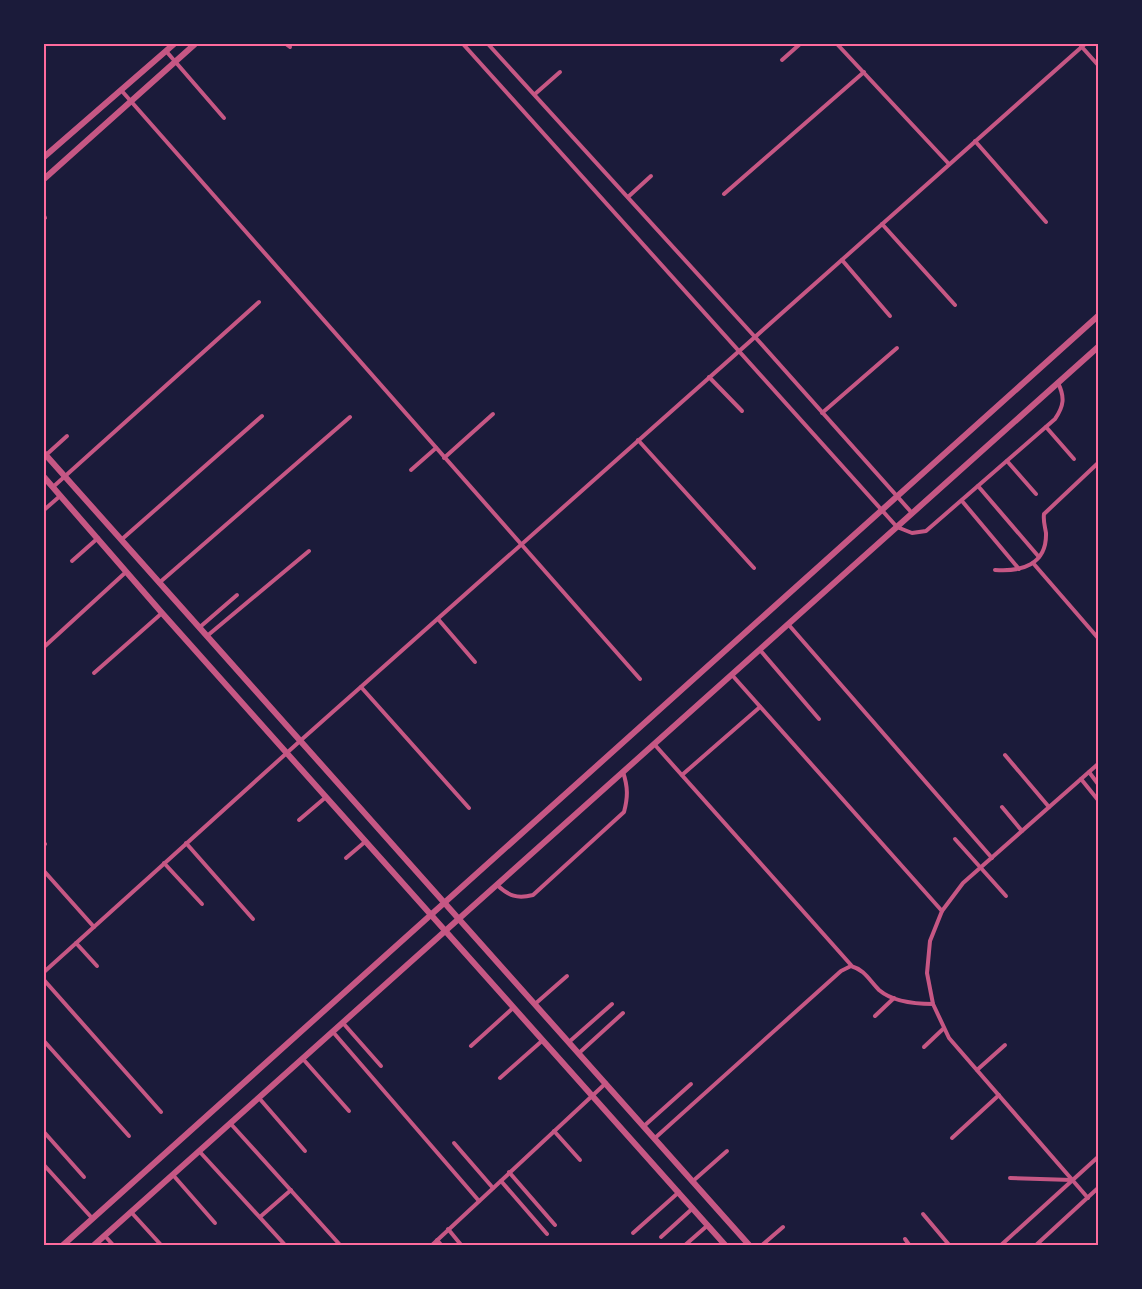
<svg xmlns="http://www.w3.org/2000/svg" width="1142" height="1289" font-family="'Archivo Narrow',sans-serif">
<style>
.lines{fill:none;stroke-linecap:round;stroke-linejoin:round}
.service{stroke:#c65784;stroke-width:4}
.minor{stroke:#c65784;stroke-width:6}
.neatline{fill:none;stroke:#ff6b9d;stroke-width:2}
</style>
<rect width="100%" height="100%" fill="#1b1b3a"/>
<g class="lines">
<g class="service">
<polyline points="286,44 290,47"/>
<path d="M463 44 897 527 912 533 926 531 1055 419C1064 406 1065 397 1058 383"/>
<polyline points="488,44 755,337 912,513"/>
<polyline points="837,44 949,164"/>
<polyline points="1081,46 1098,65"/>
<polyline points="166,51 224,118"/>
<polyline points="782,60 800,44"/>
<polyline points="121,90 640,679"/>
<polyline points="535,94 560,72"/>
<polyline points="975,141 1046,222"/>
<polyline points="724,194 864,72"/>
<polyline points="628,197 651,176"/>
<polyline points="44,216 45,218"/>
<polyline points="882,224 955,305"/>
<polyline points="842,260 890,316"/>
<polyline points="709,377 742,411"/>
<polyline points="822,413 897,348"/>
<polyline points="1046,427 1074,459"/>
<polyline points="638,440 754,568"/>
<polyline points="46,455 67,436"/>
<polyline points="444,458 493,414"/>
<polyline points="1007,461 1036,494"/>
<polyline points="411,470 436,448"/>
<polyline points="978,486 1039,557"/>
<polyline points="53,487 259,302"/>
<polyline points="962,501 1019,569"/>
<polyline points="44,510 60,496"/>
<polyline points="121,540 262,416"/>
<polyline points="72,561 98,538"/>
<polyline points="1033,563 1098,638"/>
<path d="M995 570C1021 572 1047 565 1046 533 1045 526 1043 521 1044 514L1098 463"/>
<polyline points="159,583 350,417"/>
<polyline points="438,619 475,662"/>
<polyline points="788,624 992,858"/>
<polyline points="200,627 237,595"/>
<polyline points="207,636 309,551"/>
<polyline points="44,647 126,572"/>
<polyline points="760,650 819,719"/>
<polyline points="94,673 162,613"/>
<polyline points="732,675 942,911"/>
<polyline points="361,687 469,808"/>
<polyline points="655,745 851,965"/>
<polyline points="1005,755 1049,807"/>
<polyline points="1089,772 1098,784"/>
<polyline points="682,775 760,707"/>
<polyline points="1081,779 1098,800"/>
<polyline points="1002,807 1022,831"/>
<polyline points="299,820 326,797"/>
<polyline points="955,839 1006,896"/>
<polyline points="186,843 253,919"/>
<polyline points="44,845 45,844"/>
<polyline points="346,858 366,841"/>
<polyline points="164,863 202,904"/>
<polyline points="44,871 94,927"/>
<path d="M497 885C509 896 517 899 533 895L624 812C628 797 628 787 623 772"/>
<polyline points="76,943 97,966"/>
<polyline points="44,972 300,741 1085,44"/>
<polyline points="44,980 161,1112"/>
<polyline points="535,1004 567,976"/>
<polyline points="875,1016 894,998"/>
<polyline points="343,1023 381,1066"/>
<polyline points="333,1032 479,1201"/>
<polyline points="44,1041 129,1136"/>
<polyline points="569,1042 612,1004"/>
<polyline points="471,1046 513,1008"/>
<polyline points="924,1047 943,1029"/>
<polyline points="579,1053 623,1013"/>
<polyline points="303,1059 349,1111"/>
<polyline points="977,1070 1005,1045"/>
<polyline points="500,1078 543,1040"/>
<polyline points="259,1098 305,1151"/>
<polyline points="230,1123 341,1246"/>
<polyline points="644,1126 691,1084"/>
<polyline points="554,1131 580,1160"/>
<polyline points="44,1132 84,1177"/>
<path d="M655 1138 841 971 851 966C865 970 869 980 879 990 893 1002 914 1004 933 1004"/>
<polyline points="952,1138 999,1095"/>
<polyline points="454,1143 493,1188"/>
<polyline points="199,1151 286,1246"/>
<polyline points="44,1165 92,1218"/>
<polyline points="509,1172 555,1225"/>
<polyline points="173,1175 215,1223"/>
<polyline points="1010,1178 1072,1180"/>
<polyline points="501,1181 547,1234"/>
<polyline points="693,1181 727,1151"/>
<polyline points="1088,1198 949,1038 933,1004 927,973 930,941 942,911 963,883 1098,764"/>
<polyline points="131,1212 162,1246"/>
<polyline points="923,1214 950,1246"/>
<polyline points="260,1217 291,1190"/>
<polyline points="448,1229 462,1246"/>
<polyline points="633,1233 679,1192"/>
<polyline points="105,1236 114,1246"/>
<polyline points="661,1237 693,1208"/>
<polyline points="905,1239 910,1246"/>
<polyline points="437,1240 442,1246"/>
<polyline points="431,1246 606,1083"/>
<polyline points="684,1246 708,1225"/>
<polyline points="761,1246 783,1227"/>
<polyline points="1000,1246 1098,1157"/>
<polyline points="1035,1246 1098,1188"/>
</g>
<g class="minor">
<polyline points="44,157 174,44"/>
<polyline points="44,179 195,44"/>
<polyline points="44,453 750,1246"/>
<polyline points="44,477 162,613 726,1246"/>
<polyline points="62,1246 1098,316"/>
<polyline points="93,1246 1098,347"/>
</g>
</g>
<rect width="1142" height="1289" fill="none" stroke="#1b1b3a" stroke-width="90"/>
<rect x="45" y="45" width="1052" height="1199" class="neatline"/>
</svg>
